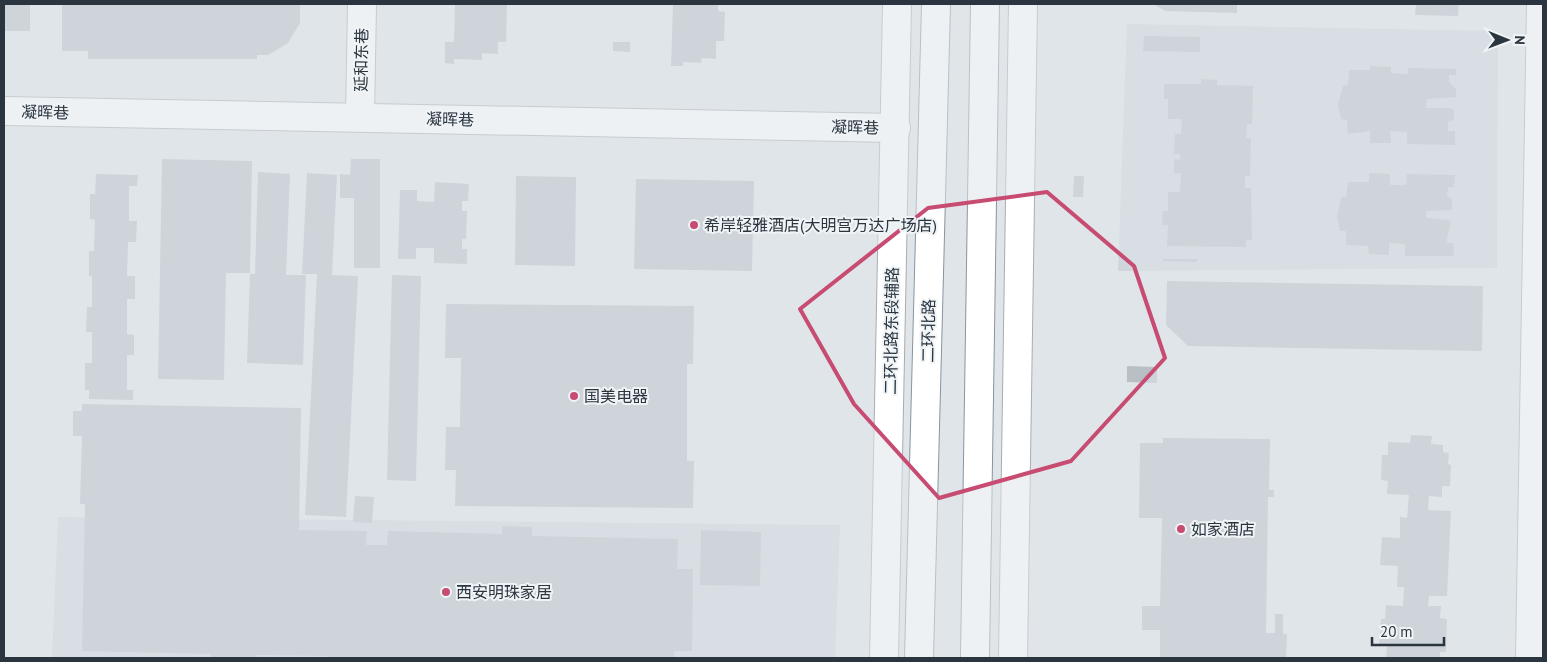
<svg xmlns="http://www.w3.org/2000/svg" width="1547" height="662" font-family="'PT Sans','Noto Sans SC',sans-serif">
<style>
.built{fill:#cfd5db}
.building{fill:#b8bfc5}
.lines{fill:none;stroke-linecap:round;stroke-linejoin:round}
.secondary-casing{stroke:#a6adb3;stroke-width:30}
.highway-casing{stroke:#88959f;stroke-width:30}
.secondary{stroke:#fff;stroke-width:28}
.highway{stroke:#fff;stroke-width:28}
.marked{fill:none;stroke:#c84b72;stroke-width:4;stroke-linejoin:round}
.poi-dot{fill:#c84b72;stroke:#f0f4f6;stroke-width:2}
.labels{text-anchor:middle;stroke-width:4;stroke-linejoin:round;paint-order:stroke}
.street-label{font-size:16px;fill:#2a3540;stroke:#f0f4f6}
.poi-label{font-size:16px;fill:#2a3540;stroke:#f0f4f6;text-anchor:start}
</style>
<rect width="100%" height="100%" fill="#e0e5e9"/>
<g class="built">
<polygon points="1127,24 1498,31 1497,268 1118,271"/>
<polygon points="58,517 840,525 835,658 52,658"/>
</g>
<g class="building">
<rect x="4" y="4" width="26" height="27"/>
<polygon points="62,4 300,4 300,23 288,43 268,55 257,55 257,59 88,59 88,51 62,51"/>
<polygon points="455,4 507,4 506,42 498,42 498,54 482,53 482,60 454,59 454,64 445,63 445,42 454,42"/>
<polygon points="673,4 718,4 718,11 725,12 724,41 716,41 716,59 702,58 701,63 683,62 683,66 671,66"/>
<polygon points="1153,4 1237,4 1237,13 1165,11"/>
<polygon points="1416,4 1459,4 1458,16 1415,15"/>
<polygon points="1144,36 1200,37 1200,52 1143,51"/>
<polygon points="613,42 630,42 630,52 613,51"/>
<polygon points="1370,66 1391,67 1391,73 1402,74 1408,74 1408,68 1456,69 1456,75 1449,75 1449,82 1456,89 1456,97 1427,99 1426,108 1450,108 1454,110 1454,120 1448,121 1448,131 1455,131 1455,145 1407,144 1407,132 1390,131 1391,143 1370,143 1370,131 1348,134 1347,120 1341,119 1338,104 1343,86 1348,85 1349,70 1370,70"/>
<polygon points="1201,79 1217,80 1217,85 1253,86 1252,124 1247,124 1246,138 1251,138 1250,176 1245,176 1245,188 1251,188 1252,240 1246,240 1246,247 1167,246 1168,225 1162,225 1163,211 1168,211 1168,192 1180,192 1181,173 1174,173 1174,159 1180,160 1180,154 1174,154 1175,134 1181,134 1182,119 1168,119 1168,99 1164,99 1164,84 1201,84"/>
<polygon points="162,159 252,161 250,273 226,273 224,380 158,379"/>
<polygon points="351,159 380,159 380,268 354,268 354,198 340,198 340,174 350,175"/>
<polygon points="258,172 290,174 286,275 306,275 303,365 247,363 250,274 255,274"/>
<polygon points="307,173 337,175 332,275 358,276 346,517 305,515 317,274 302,274"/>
<polygon points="1369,173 1390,174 1390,185 1406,185 1407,174 1455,175 1454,187 1448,187 1447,196 1452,199 1452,210 1426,211 1426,218 1448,220 1451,222 1446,243 1453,243 1454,256 1405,256 1405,244 1389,243 1389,255 1369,254 1368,246 1346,245 1346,231 1340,231 1337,217 1341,197 1346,197 1348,182 1369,182"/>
<polygon points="96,174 138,175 137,186 129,186 129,221 137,221 136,242 128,242 127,276 135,276 135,299 127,299 127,334 134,335 134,355 127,355 127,390 133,390 133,400 89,399 89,390 85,390 85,363 92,363 92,332 86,332 87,307 92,307 92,276 89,276 89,251 94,251 95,220 90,219 90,194 95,194"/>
<polygon points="516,176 576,177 575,266 515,265"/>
<polygon points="1074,176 1084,176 1083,197 1073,197"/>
<polygon points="636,179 754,181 752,271 634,269"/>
<polygon points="435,182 469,184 468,201 462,201 462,211 467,211 466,239 462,239 462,249 467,249 467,264 434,263 434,248 416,248 416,259 398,259 400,190 417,190 417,201 434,202"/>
<polygon points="1163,259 1197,259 1197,262 1163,261"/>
<polygon points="392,275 421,276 416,481 387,480"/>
<polygon points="1167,281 1483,286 1482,351 1188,346 1166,325"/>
<polygon points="446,304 694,306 693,364 687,364 687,461 694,461 693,508 455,506 456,470 445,470 446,427 460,427 461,358 445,358"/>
<polygon points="1127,366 1157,367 1157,383 1127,382"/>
<polygon points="82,404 301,408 299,530 367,531 366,545 387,545 388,531 502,534 502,526 532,527 532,536 678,539 677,569 693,569 692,651 674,651 674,658 328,658 329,656 257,655 257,658 211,658 211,654 82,651 85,504 80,504 82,436 73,436 73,411 82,411"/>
<polygon points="1411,435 1432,436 1431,444 1443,445 1443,452 1449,453 1448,464 1451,465 1450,486 1442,486 1442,497 1429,496 1428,510 1451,511 1447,596 1429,596 1428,606 1441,606 1440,618 1447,619 1446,652 1440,652 1440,658 1386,658 1387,646 1379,645 1381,619 1385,619 1386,605 1403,606 1404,587 1397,587 1398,566 1380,565 1382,537 1400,538 1400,517 1407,518 1409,495 1387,494 1388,481 1381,480 1382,455 1388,455 1388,442 1410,443"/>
<polygon points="1163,438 1270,439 1269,490 1274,490 1274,497 1268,497 1266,633 1275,633 1275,614 1283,614 1283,634 1287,634 1286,658 1160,657 1160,630 1142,630 1142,606 1160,606 1162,518 1139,518 1140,443 1163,443"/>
<polygon points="355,496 374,497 372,523 353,522"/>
<polygon points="701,530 761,532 760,586 700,585"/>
</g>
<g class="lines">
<g class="secondary-casing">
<g id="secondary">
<polyline points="4,111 896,128"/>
<polyline points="360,117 362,4"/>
<polyline points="884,658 897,4"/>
<polyline points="1013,658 1023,4"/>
<polyline points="1530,658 1541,4"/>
</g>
</g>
<g class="highway-casing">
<g id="highway">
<polyline points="919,658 936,4"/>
<polyline points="975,658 985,4"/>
</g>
</g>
<use href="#secondary" class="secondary"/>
<use href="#highway" class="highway"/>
</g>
<path d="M0 0H1547V662H0ZM1047 192 1134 266 1165 358 1071 461 939 498 854 404 800 309 928 208Z" fill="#e0e5e9" fill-opacity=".55" fill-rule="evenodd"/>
<path class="marked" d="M1047 192 1134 266 1165 358 1071 461 939 498 854 404 800 309 928 208Z"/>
<g class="poi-dot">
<circle cx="694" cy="225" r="5"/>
<circle cx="574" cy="396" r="5"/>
<circle cx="1181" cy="529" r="5"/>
<circle cx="446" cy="592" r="5"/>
</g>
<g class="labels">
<g class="street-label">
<text transform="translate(361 60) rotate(-89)" y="6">延和东巷</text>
<text transform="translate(45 112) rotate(1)" y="6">凝晖巷</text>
<text transform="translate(450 119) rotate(1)" y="6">凝晖巷</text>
<text transform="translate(855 127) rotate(1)" y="6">凝晖巷</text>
<text transform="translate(891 331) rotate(-89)" y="6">二环北路东段辅路</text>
<text transform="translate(928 331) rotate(-89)" y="6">二环北路</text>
</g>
<g class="poi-label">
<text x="704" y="231">希岸轻雅酒店(大明宫万达广场店)</text>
<text x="584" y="402">国美电器</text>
<text x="1191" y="535">如家酒店</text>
<text x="456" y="598">西安明珠家居</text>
</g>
</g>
<rect width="1547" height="662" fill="none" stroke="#2a3540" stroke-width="10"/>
<g transform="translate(1507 40) rotate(91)" stroke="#f0f4f6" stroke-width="4" paint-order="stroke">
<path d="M0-4L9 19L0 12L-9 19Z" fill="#2a3540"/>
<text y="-8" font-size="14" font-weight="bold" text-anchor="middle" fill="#2a3540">N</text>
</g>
<path d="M1372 637v8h72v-8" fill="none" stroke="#2a3540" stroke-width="2.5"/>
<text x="1380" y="637" font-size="15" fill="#2a3540" stroke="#f0f4f6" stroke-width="4" paint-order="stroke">20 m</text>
</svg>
